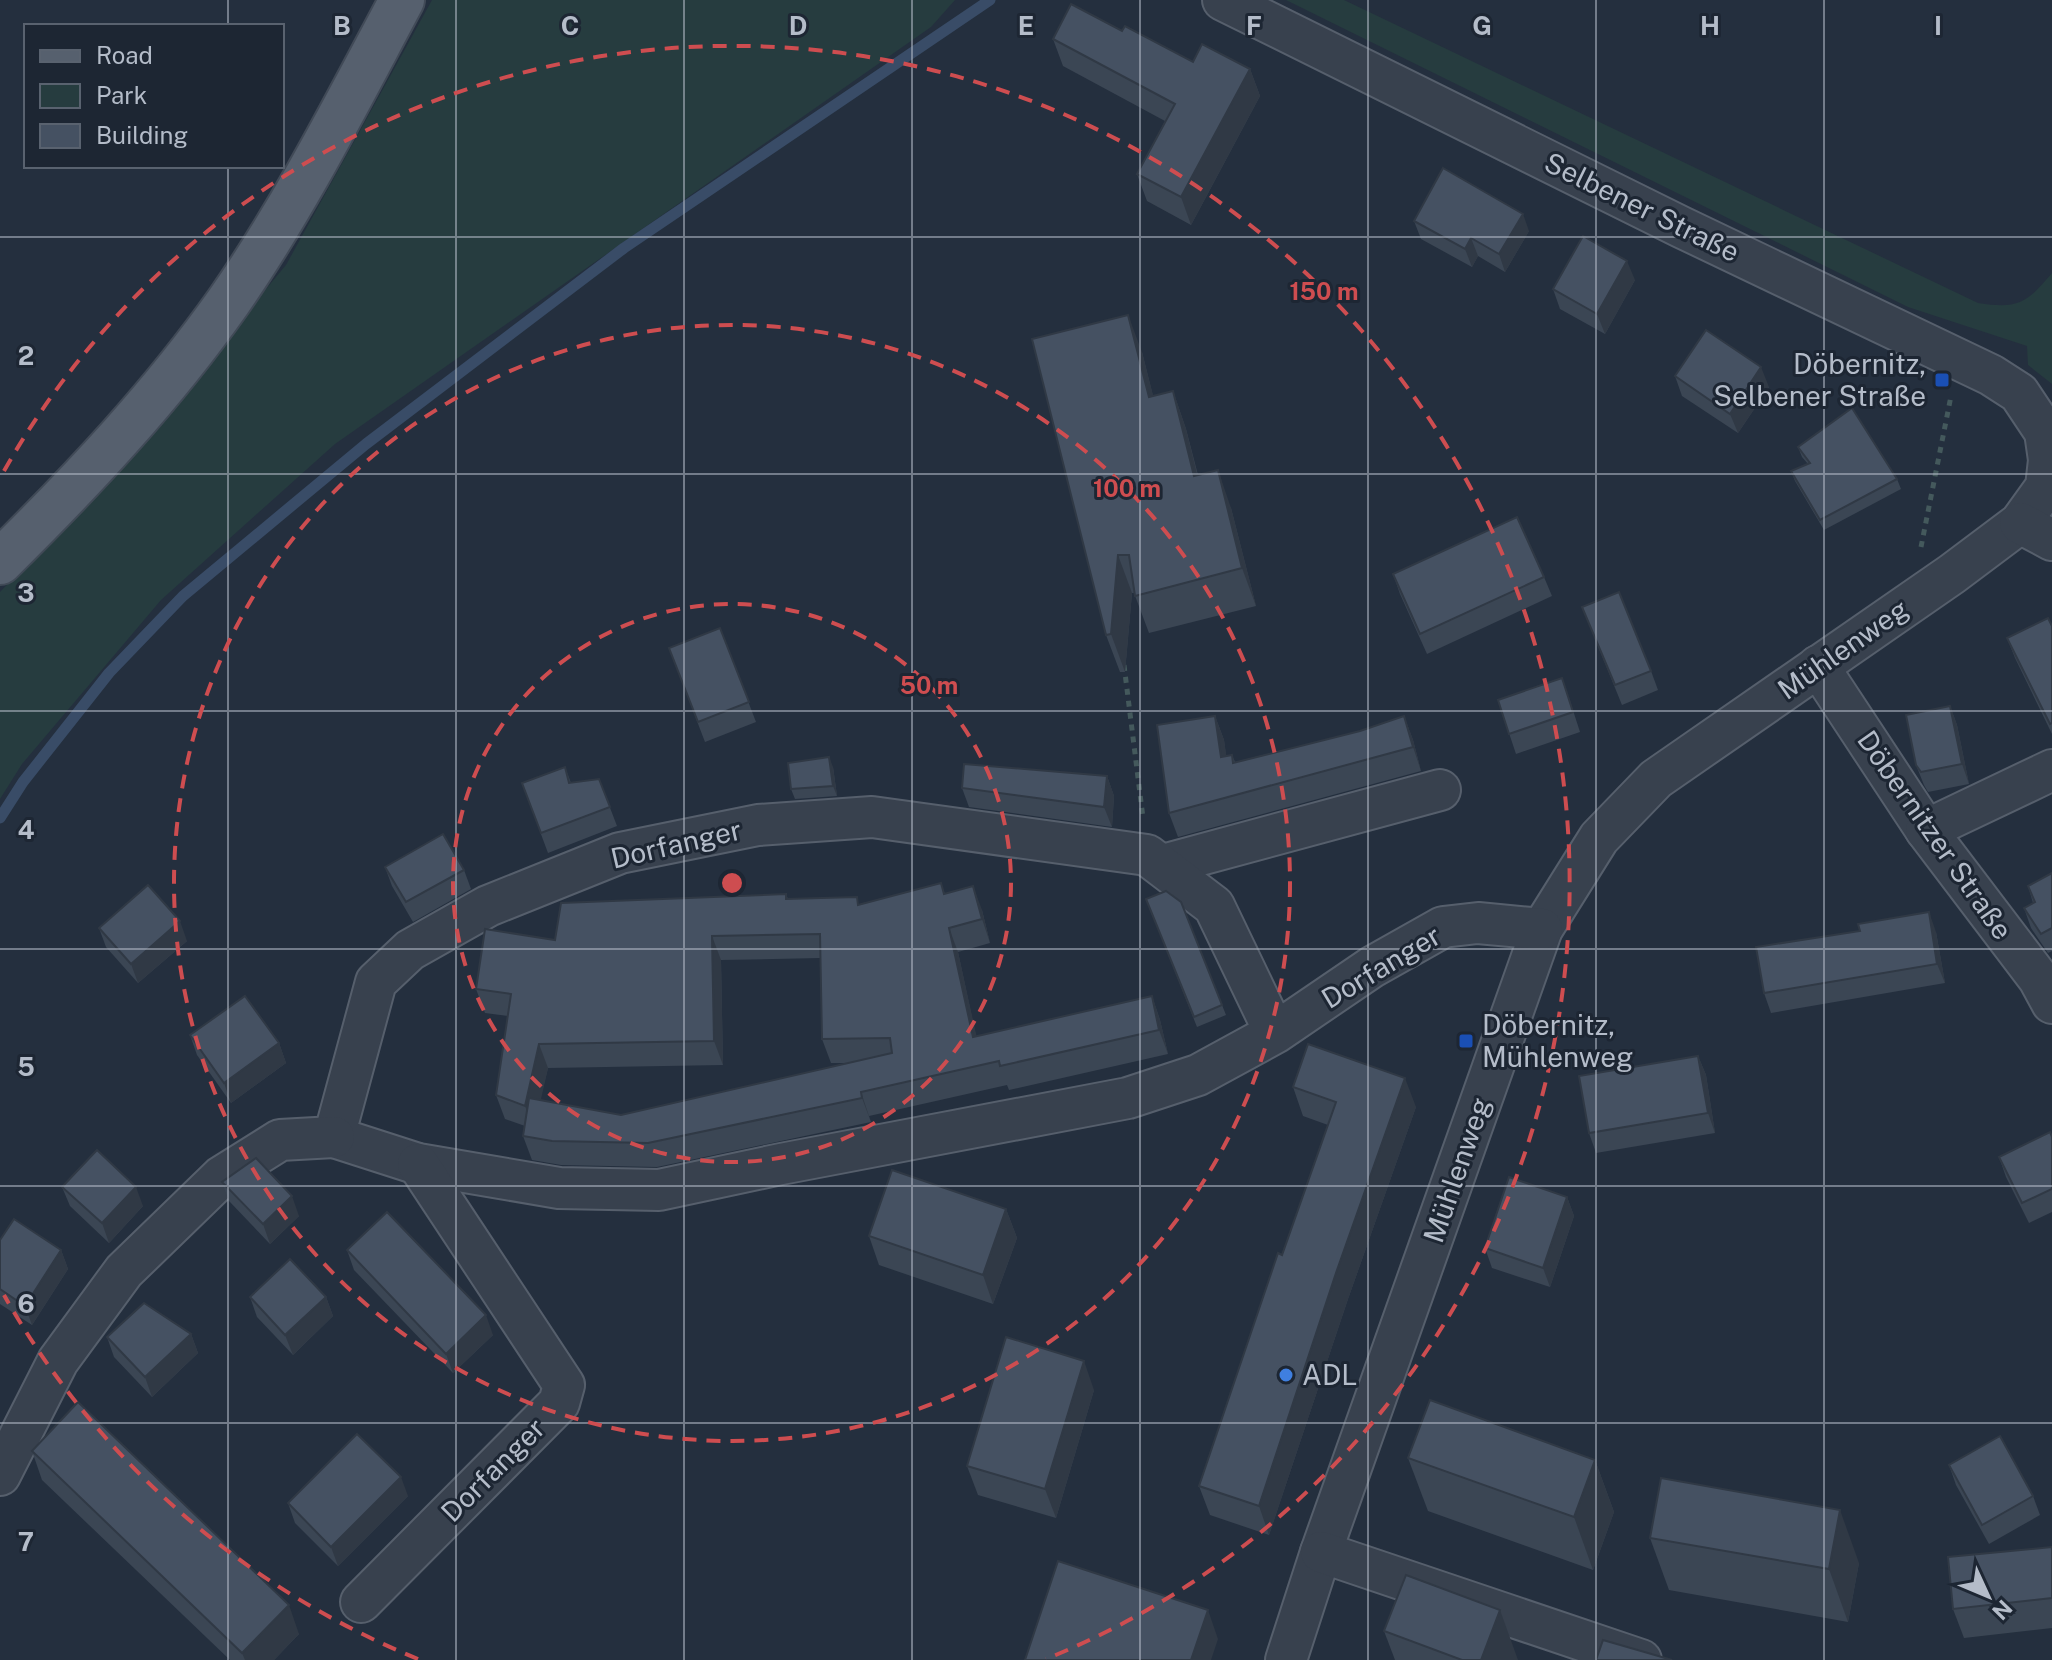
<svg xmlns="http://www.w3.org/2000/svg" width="2052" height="1660" font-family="'Public Sans',sans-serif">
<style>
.green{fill:#263c3f}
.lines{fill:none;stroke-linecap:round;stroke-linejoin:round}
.stream{stroke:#394c67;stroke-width:11}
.minor-casing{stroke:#565f6c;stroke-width:44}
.major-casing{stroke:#414a57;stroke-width:48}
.path{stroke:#44595c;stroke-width:5;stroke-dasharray:6 6;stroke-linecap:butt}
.minor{stroke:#38414e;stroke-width:40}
.major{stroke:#56606e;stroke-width:44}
.wall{fill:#3b4654;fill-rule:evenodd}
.shaded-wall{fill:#303945}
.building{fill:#455162;stroke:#303945;stroke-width:2}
.grid{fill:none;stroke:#b4bcc9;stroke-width:2;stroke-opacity:0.55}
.ring{fill:none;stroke:#ce4d50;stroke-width:4;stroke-dasharray:14 10}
.transit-dot{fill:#1a4fb4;stroke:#1d2633;stroke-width:3}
.shop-dot{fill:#3f7fe0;stroke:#1d2633;stroke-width:3}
.labels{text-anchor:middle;stroke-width:6;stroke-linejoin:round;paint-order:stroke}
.street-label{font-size:28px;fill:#b4bcc9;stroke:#1d2633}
.poi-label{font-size:28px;fill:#b4bcc9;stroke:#1d2633;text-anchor:start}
.grid-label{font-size:26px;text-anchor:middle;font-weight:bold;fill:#b4bcc9;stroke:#1d2633;stroke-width:6;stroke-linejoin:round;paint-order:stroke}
.centre{fill:#ce4d50;stroke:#1d2633;stroke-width:4}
.ring-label{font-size:24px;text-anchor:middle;font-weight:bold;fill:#ce4d50;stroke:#1d2633;stroke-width:6;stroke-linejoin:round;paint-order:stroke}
</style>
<rect width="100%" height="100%" fill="#242f3e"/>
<g class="green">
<polygon points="432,0 955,0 931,27 335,444 161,600 22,764 0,799 0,592 100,488 286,265"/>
<path d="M1286 0H1344L1978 303C2018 309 2026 304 2052 273V384L2028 365 2027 346 1908 307Z"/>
</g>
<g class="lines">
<polyline class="stream" points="0,818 23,782 109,673 183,596 366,444 624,248 990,0"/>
<g class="minor-casing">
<g id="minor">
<polyline points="1223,0 1681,227 1991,375 2019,393 2045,432 2049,460 2046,487 2020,523 1952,574 1656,779 1599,838 1542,929 1321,1552 1286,1660"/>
<polyline points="2020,523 2052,540"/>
<polyline points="1818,666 1926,830 2039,979 2052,1003"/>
<polyline points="1926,830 2052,770"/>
<polyline points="1163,865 1440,790"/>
<polyline points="1275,1033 1198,1075 1128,1098 781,1164 659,1190 559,1188 418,1164 334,1137 376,982 410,950 488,906 620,853 758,825 872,817 1147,855 1214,906 1275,1033 1372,967 1443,927 1478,923 1542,929"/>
<polyline points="0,1475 58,1361 124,1271 221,1177 280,1140 334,1137"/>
<polyline points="1321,1552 1641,1660"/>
<polyline points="361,1602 559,1403 564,1385 418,1164"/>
</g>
</g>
<g class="major-casing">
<path id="major" d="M0 562C83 480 162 396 229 301 295 206 348 101 402 0"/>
</g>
<g class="path">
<polyline points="1921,547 1951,396"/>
<polyline points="1124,665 1143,818"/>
</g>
<use href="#minor" class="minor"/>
<use href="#major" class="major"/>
</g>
<g class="wall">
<polygon points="1122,31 1193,62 1250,69 1260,96 1191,225 1147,201 1137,174 1165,121 1063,66 1053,39"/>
<polygon points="1414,221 1529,231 1505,272 1478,256 1472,267 1421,239"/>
<polygon points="1635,280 1605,334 1560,309 1553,289"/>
<polygon points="1142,352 1153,396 1173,391 1186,429 1198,475 1231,508 1256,606 1149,633 1134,593 1132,593 1125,672 1120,672 1106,635"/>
<polygon points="1675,376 1769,387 1738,433 1682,396"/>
<polygon points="1798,447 1897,479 1901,489 1824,530 1795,481 1791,471 1808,464 1802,457"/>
<polygon points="1393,574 1544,577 1552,596 1427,654 1400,594"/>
<polygon points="1582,607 1651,671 1658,690 1622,705"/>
<polygon points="2052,626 2052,734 2015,658 2007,638"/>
<polygon points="720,628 756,722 705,742 669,648"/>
<polygon points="1569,698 1580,732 1516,754 1498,700"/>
<polygon points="1950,706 1957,725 1969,784 1928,792 1924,785 1916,765"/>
<polygon points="1215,716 1224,740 1226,756 1232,755 1235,762 1360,731 1404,716 1413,740 1421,771 1178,837 1169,813"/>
<polygon points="565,767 571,783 599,779 617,826 548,853 522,783"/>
<polygon points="833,767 837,796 795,799 791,789"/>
<polygon points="1107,776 1114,796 1112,827 969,807 962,788"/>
<polygon points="385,867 464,870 471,889 413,922 392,886"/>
<polygon points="2052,873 2052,951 2048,953 2031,928 2024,908 2033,903 2028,886"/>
<path d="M941 883 945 894 982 910 990 943 958 952 976 1036 1152 996 1160 1020 1168 1054 1009 1090 1007 1085 869 1116 871 1122 657 1167 561 1165 532 1160 523 1136 525 1126 505 1119 496 1095 508 1016 485 1013 476 989 555 940 786 894 788 899 860 904ZM820 958 822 1039 831 1063H851L621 1115 540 1100 548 1068 723 1065 721 960Z"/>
<polygon points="1146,899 1181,902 1226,1015 1197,1027"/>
<polygon points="99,928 187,941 138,983 106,947"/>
<polygon points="1860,931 1936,932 1945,983 1771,1013 1764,993"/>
<polygon points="190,1035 279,1043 286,1063 231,1103 197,1055"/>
<polygon points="1698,1056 1706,1075 1715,1133 1596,1153 1589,1133"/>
<polygon points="1293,1087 1416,1107 1348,1299 1269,1535 1210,1515 1199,1486 1328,1125 1303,1116"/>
<polygon points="2052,1137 2052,1212 2029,1223 2006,1177 1999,1157"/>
<polygon points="222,1182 299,1216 270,1244 229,1201"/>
<polygon points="62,1187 143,1206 109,1243 70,1206"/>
<polygon points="1567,1197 1574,1216 1550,1287 1492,1268 1485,1248"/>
<polygon points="1006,1209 1017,1238 993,1304 879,1265 869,1236"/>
<polygon points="0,1240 61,1250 68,1269 32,1325 0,1304"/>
<polygon points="347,1250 493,1335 453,1373 354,1270"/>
<polygon points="250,1297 326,1297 333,1316 293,1355 257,1317"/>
<polygon points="191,1334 198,1353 152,1397 114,1357 107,1337"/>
<polygon points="1094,1390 1056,1518 978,1495 967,1466"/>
<polygon points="32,1451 299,1634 274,1660 230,1660 42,1480"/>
<polygon points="1408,1458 1595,1460 1614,1512 1593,1570 1428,1511"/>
<polygon points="1949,1465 2033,1496 2040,1515 1989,1544 1956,1485"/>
<polygon points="408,1496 338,1566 295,1523 288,1503"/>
<polygon points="1650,1538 1859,1563 1848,1622 1669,1590"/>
<polygon points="2052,1547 2052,1628 1964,1638 1953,1609"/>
<polygon points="1384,1631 1518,1660 1395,1660"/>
</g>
<g class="shaded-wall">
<polygon points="1250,69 1260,96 1191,225 1181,197"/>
<polygon points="1523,214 1529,231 1505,272 1499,254"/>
<polygon points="1471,238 1478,256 1472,267 1465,249"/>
<polygon points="1627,261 1635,280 1605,334 1597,314"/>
<polygon points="1128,315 1142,352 1163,435 1149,397"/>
<polygon points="1761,367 1769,387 1738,433 1730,414"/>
<polygon points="1173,391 1186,429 1207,514 1194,476"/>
<polygon points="1218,470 1231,508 1256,606 1242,568"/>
<polygon points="1118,555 1132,593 1125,672 1111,634"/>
<polygon points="1950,706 1957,725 1969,784 1962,764"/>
<polygon points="1215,716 1224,740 1230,780 1221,757"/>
<polygon points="1404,716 1413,740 1421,771 1413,747"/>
<polygon points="829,757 833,767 837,796 833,786"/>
<polygon points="1107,776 1114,796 1112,827 1104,807"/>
<polygon points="973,886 982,910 990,943 982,919"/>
<polygon points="1929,912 1936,932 1945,983 1937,964"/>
<polygon points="180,921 187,941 138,983 131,964"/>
<polygon points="949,928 958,952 982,1061 973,1037"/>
<polygon points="712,936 721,960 723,1065 714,1041"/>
<polygon points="1152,996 1160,1020 1168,1054 1159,1030"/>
<polygon points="279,1043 286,1063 231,1103 224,1083"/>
<polygon points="539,1044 548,1068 534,1130 525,1106"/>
<polygon points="1698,1056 1706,1075 1715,1133 1708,1113"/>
<polygon points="1405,1078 1416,1107 1348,1299 1269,1535 1259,1506 1337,1270"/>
<polygon points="861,1092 871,1122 862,1098"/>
<polygon points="136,1187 143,1206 109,1243 102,1223"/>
<polygon points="292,1196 299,1216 270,1244 263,1224"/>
<polygon points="1567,1197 1574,1216 1550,1287 1543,1268"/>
<polygon points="1006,1209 1017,1238 993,1304 983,1275"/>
<polygon points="61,1250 68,1269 32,1325 25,1306"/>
<polygon points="326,1297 333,1316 293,1355 285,1335"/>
<polygon points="486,1315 493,1335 453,1373 446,1354"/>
<polygon points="191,1334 198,1353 152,1397 145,1377"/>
<polygon points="1084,1361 1094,1390 1056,1518 1045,1489"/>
<polygon points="1595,1460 1614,1512 1593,1570 1574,1517"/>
<polygon points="401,1477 408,1496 338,1566 331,1547"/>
<polygon points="1840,1510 1859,1563 1848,1622 1829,1569"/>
<polygon points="289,1605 299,1634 274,1660 245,1660 242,1653"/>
<polygon points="1208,1610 1218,1639 1211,1660 1191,1660"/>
<polygon points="1500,1610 1518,1660 1481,1660"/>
</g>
<g class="building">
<polygon points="1071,4 1122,31 1125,26 1193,62 1202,44 1250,69 1181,197 1137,174 1175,104 1053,39"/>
<polygon points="1443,168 1523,214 1499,254 1471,238 1465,249 1414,221"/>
<polygon points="1583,236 1627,261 1597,314 1553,289"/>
<polygon points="1128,315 1149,397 1173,391 1194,476 1218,470 1242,568 1135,596 1129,555 1118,555 1111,634 1106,635 1032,339"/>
<polygon points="1706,330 1761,367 1730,414 1675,376"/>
<polygon points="1852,408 1897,479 1820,520 1791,471 1810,463 1798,447"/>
<polygon points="1517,517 1544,577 1420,634 1393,574"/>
<polygon points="1619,592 1651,671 1615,685 1582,607"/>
<polygon points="2048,618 2052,626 2052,723 2050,724 2007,638"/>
<polygon points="720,628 749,702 698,722 669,648"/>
<polygon points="1562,678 1573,712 1509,734 1498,700"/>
<polygon points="1950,706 1962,764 1921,772 1916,765 1906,715"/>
<polygon points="1215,716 1221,757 1232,755 1233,763 1360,731 1404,716 1413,747 1169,813 1157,725"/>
<polygon points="829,757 833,786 791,789 788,763"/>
<polygon points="964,764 1107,776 1104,807 962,788"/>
<polygon points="565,767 569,783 599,779 610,807 541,833 522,783"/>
<polygon points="443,834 464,870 406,902 385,867"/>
<polygon points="2052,873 2052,928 2041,934 2024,908 2035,902 2028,886"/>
<polygon points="941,883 944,894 973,886 982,919 949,928 973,1037 1152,996 1159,1030 1000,1066 999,1061 861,1092 862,1098 648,1143 552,1141 523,1136 529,1098 621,1115 892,1053 890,1038 822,1039 820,934 712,936 714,1041 539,1044 525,1106 496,1095 511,994 476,989 485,929 555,940 561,903 786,894 786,899 857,897 858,905"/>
<polygon points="148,885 180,921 131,964 99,928"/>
<polygon points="1166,891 1181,902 1222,1005 1194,1017 1146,899"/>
<polygon points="1929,912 1937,964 1764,993 1756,947 1860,931 1858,924"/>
<polygon points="245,996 279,1043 224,1083 190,1035"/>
<polygon points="1308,1044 1405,1078 1337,1270 1259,1506 1199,1486 1278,1253 1282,1255 1336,1102 1293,1087"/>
<polygon points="1698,1056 1708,1113 1589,1133 1579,1076"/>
<polygon points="2050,1132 2052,1137 2052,1189 2022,1203 1999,1157"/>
<polygon points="97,1150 136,1187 102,1223 62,1187"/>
<polygon points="256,1158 292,1196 263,1224 222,1182"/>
<polygon points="892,1170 1006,1209 983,1275 869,1236"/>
<polygon points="1509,1177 1567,1197 1543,1268 1485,1248"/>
<polygon points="387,1212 486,1315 446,1354 347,1250"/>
<polygon points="14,1219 61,1250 25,1306 0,1289 0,1240"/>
<polygon points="290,1259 326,1297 285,1335 250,1297"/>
<polygon points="144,1303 191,1334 145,1377 107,1337"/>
<polygon points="1006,1337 1084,1361 1045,1489 967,1466"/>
<polygon points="1430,1400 1595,1460 1574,1517 1408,1458"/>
<polygon points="78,1402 289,1605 242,1653 32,1451"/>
<polygon points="357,1434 401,1477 331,1547 288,1503"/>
<polygon points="2000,1436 2033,1496 1982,1525 1949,1465"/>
<polygon points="1661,1478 1840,1510 1829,1569 1650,1538"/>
<polygon points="2052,1547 2052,1598 1953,1609 1948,1557"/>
<polygon points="1058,1561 1208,1610 1191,1660 1025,1660"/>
<polygon points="1406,1575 1500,1610 1481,1660 1462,1660 1384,1631"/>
<polygon points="1603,1640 1672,1660 1596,1660"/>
</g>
<path class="grid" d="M228 0V26M456 0V1660M684 0V1660M912 0V1660M1140 0V1660M1368 0V1660M1596 0V1660M1824 0V1660M228 166V1660M0 237H2052M0 474H2052M0 711H2052M0 949H2052M0 1186H2052M0 1423H2052"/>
<g class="ring">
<circle cx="732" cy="883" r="279"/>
<circle cx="732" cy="883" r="558"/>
<path d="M418 1659A837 837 0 0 1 4 1295M4 471A837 837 0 1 1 1046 1659"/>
</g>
<g class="transit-dot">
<rect x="1934" y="372" width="16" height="16" rx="4"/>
<rect x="1458" y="1033" width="16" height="16" rx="4"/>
</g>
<circle class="shop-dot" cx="1286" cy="1375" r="8"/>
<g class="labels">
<g class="street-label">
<text transform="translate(1642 207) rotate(26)" y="10">Selbener Straße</text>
<text transform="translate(1843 649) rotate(-35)" y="10">Mühlenweg</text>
<text transform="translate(1935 835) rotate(55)" y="10">Döbernitzer Straße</text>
<text transform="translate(676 844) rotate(-13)" y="10">Dorfanger</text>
<text transform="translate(1381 967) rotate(-31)" y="10">Dorfanger</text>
<text transform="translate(1457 1170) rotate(-71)" y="10">Mühlenweg</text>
<text transform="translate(493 1470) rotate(-45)" y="10">Dorfanger</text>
</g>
<g class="poi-label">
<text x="1926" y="374" text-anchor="end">Döbernitz,<tspan x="1926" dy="32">Selbener Straße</tspan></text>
<text x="1482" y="1035">Döbernitz,<tspan x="1482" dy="32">Mühlenweg</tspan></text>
<text x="1302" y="1385">ADL</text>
</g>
</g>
<g class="grid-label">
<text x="342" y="35">B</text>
<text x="570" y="35">C</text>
<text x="798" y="35">D</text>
<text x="1026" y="35">E</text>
<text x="1254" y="35">F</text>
<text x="1482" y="35">G</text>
<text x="1710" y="35">H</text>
<text x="1938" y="35">I</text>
<text x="26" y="365">2</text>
<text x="26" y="602">3</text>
<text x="26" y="839">4</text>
<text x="26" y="1076">5</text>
<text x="26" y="1313">6</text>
<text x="26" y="1551">7</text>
</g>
<circle cx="732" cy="883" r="12" class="centre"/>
<g class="ring-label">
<text x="1324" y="300">150 m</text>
<text x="1127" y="497">100 m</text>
<text x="929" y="694">50 m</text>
</g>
<rect x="24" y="24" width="260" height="144" fill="#1d2633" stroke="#59626f" stroke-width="2"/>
<rect x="40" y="50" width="40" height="12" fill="#56606e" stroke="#59626f" stroke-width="2"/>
<text x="96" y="64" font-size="24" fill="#b4bcc9">Road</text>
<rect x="40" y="84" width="40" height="24" fill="#263c3f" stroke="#59626f" stroke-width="2"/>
<text x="96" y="104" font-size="24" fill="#b4bcc9">Park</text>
<rect x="40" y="124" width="40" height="24" fill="#455162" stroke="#59626f" stroke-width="2"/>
<text x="96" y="144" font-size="24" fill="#b4bcc9">Building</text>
<g transform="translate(1988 1596) rotate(134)" stroke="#1d2633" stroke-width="6" paint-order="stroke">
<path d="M0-6L14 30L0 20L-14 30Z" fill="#b4bcc9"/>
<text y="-12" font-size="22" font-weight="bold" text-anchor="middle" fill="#b4bcc9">N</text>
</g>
</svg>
